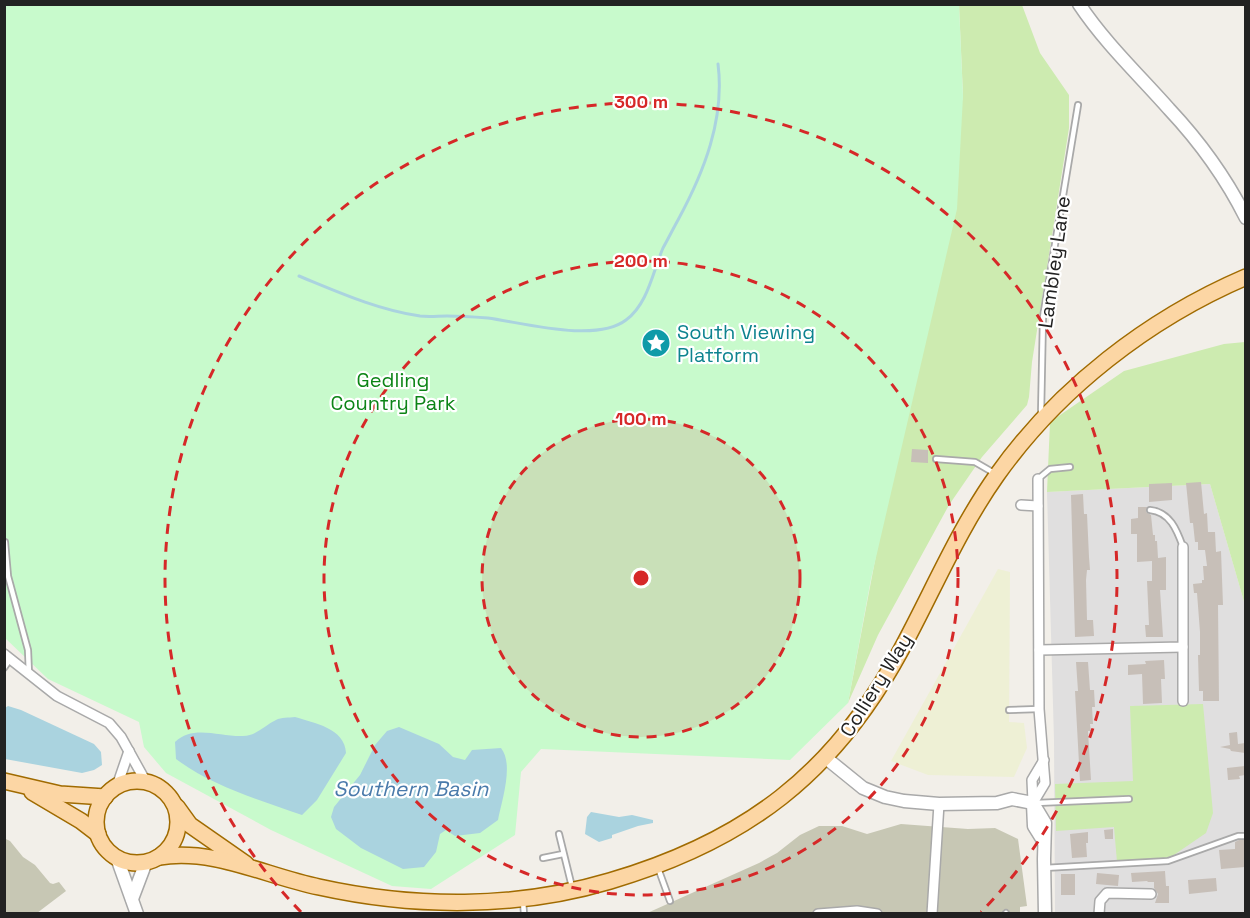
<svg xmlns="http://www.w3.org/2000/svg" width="1250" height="918" font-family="'Space Grotesk',sans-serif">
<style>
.residential{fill:#e0dfdf}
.construction{fill:#c7c7b4}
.farmland{fill:#eef0d5}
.grass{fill:#cdebb0}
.park{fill:#c8facc}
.water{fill:#aad3df}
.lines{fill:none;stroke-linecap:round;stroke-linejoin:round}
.stream{stroke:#aad3df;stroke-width:3}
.building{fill:#c7bfb8}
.service-casing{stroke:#a9a9a9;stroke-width:8}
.minor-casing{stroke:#a9a9a9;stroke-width:12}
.tertiary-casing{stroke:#a9a9a9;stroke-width:15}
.primary-casing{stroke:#a06b00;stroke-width:18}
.service{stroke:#fff;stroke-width:4.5}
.minor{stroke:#fff;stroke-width:9}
.tertiary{stroke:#fff;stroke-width:12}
.primary{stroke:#fcd6a4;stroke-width:15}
.ring{fill:none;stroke:#d62828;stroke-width:3;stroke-dasharray:10 8}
.labels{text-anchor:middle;stroke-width:4.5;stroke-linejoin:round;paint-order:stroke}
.street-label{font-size:20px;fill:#222;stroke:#fff}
.culture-label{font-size:20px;fill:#0d838f;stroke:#fff;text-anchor:start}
.park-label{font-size:20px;fill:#0c8416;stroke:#fff}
.water-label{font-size:21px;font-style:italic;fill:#4a7aab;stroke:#fff}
.centre{fill:#d62828;stroke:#fff;stroke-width:3}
.ring-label{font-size:18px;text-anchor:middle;font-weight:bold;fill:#d62828;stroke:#fff;stroke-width:4.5;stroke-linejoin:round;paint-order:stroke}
</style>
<rect width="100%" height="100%" fill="#f2efe9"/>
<polygon class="residential" points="1210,484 1245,605 1245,913 1055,913 1054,740 1047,492"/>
<g class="construction">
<polygon points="901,824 968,829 995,828 1018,839 1027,906 1020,907 1020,914 645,914 759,863 777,853 800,835 819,826 842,826 867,834"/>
<polygon points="4,838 10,841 23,857 35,865 50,883 53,884 59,882 66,891 37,913 5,913"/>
</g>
<polygon class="farmland" points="998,569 1010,572 1009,722 1024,723 1027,748 1014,777 928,775 891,761"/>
<g class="grass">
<polygon points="959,5 1022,5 1040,53 1069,95 1069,128 1032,362 1029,397 1027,405 982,457 949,505 878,635 848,703 963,96"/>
<polygon points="1245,342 1245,605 1210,484 1047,492 1050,422 1124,371 1224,344"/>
<polygon points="1203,704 1213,813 1206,833 1168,859 1117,862 1114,827 1056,831 1055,784 1133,781 1130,706"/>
</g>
<polygon class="park" points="4,5 959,5 963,96 957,209 871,579 848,703 790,760 541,749 521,772 515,835 431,889 392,886 271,830 166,773 144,747 139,722 48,679 5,638"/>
<g class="water">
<polygon points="8,706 21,710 94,744 101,752 102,765 94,770 82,773 5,759 5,708"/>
<path d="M295 717C314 723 345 728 346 753L317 800 302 815C259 800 212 786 176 759L175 742C193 724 220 737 243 736 256 736 265 725 276 720 281 717 289 718 295 717Z"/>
<path d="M399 727 439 744 453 757 465 760 472 750 501 748C514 764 502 800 498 820L480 833 455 836 446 830 440 834 436 852 424 867 403 869 361 848 336 829 331 817 334 807 360 775 375 745 387 731Z"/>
<polygon points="591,812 619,817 632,815 653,820 653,823 638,826 612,835 612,838 599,842 585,834 587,817"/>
</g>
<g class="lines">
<path class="stream" d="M299 276C338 292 378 310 420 316 429 317 438 316 447 316 461 316 475 317 488 318 524 323 596 343 626 320 648 304 653 271 663 248 668 239 673 229 678 220 704 172 725 119 718 64"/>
</g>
<g class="building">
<polygon points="912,449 928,450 928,463 911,462"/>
<polygon points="1201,482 1204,514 1207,513 1208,532 1215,532 1216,552 1221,551 1223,605 1218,605 1219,701 1203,701 1203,691 1199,691 1198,655 1200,655 1200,632 1197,593 1194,593 1193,584 1202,583 1202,580 1204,580 1203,566 1207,566 1205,550 1198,550 1198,542 1195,542 1193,523 1190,523 1186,483"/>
<polygon points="1172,483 1172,500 1149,502 1149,484"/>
<polygon points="1083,494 1084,514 1087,514 1089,557 1090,570 1087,570 1086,580 1087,620 1093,620 1094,636 1075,637 1071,495"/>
<polygon points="1138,507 1147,507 1146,512 1151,515 1153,535 1155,535 1155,541 1157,541 1158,558 1166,557 1166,590 1160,590 1163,637 1146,637 1145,625 1149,625 1147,581 1152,581 1152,561 1137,562 1137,534 1131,534 1131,519 1138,518"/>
<polygon points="1164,660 1165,679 1161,679 1162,703 1143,704 1142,674 1128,675 1128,665 1146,664 1145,661"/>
<polygon points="1076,662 1088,662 1090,690 1094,690 1095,707 1092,707 1093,724 1090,724 1091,731 1088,731 1091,780 1080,781 1075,691 1078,691"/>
<polygon points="1237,732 1238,744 1245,743 1245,753 1231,751 1230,749 1220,747 1230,745 1229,733"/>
<polygon points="1245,766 1245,775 1239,776 1240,779 1228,780 1227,768"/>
<polygon points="1113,829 1113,839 1105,839 1104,830"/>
<polygon points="1088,832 1088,843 1086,843 1087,857 1072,858 1070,834"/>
<polygon points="1239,840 1245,840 1245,867 1221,869 1219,850 1235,849 1235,842"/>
<polygon points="1165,871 1166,886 1169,886 1169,903 1155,903 1158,894 1154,888 1154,882 1148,882 1147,881 1132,882 1131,873"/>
<polygon points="1097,873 1119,875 1118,886 1096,884"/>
<rect x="1061" y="874" width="14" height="21"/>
<polygon points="1216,878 1217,891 1189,894 1188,880"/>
</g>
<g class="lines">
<g class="service-casing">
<g id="service">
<polyline points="1041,415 1043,317 1078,105"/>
<polyline points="936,459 975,462 994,473"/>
<polyline points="1038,479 1050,469 1070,467"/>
<path d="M1150 510C1170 512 1177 530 1183 547"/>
<polyline points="5,542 8,576 28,650 29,674"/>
<polyline points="4,668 11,658"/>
<polyline points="1009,710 1039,709"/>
<polyline points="1036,803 1129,799"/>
<polyline points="559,834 572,887"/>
<polyline points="543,858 563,854"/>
<polyline points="658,868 670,901"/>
<polyline points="1044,868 1168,861 1238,836 1246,836"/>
<polyline points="523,901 524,914"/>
<polyline points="1005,914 1006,913"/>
</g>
</g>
<g class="minor-casing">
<g id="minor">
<polyline points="1021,505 1038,506"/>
<polyline points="1183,647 1183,701"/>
<polyline points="1039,650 1183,647 1183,547"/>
<polyline points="4,654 57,696 109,723 121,737 146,782"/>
<polyline points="117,786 129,751"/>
<polyline points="1033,802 1032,780 1044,760"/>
<polyline points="1033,803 1045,783 1039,709 1038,479"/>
<polyline points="818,914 857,911 877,914"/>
<polyline points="932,914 939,804"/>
<polyline points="1099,914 1100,901 1107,893 1151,894"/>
</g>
</g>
<g class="tertiary-casing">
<g id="tertiary">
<path d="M1079 4C1105 43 1138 74 1169 109 1199 141 1226 178 1246 218"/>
<polyline points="826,758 863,788 885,797 904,801 939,804 997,803 1012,799 1033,803 1045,823 1044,859 1045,914"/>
<polyline points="1033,804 1034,826 1044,842"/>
<polyline points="117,858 137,914"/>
<polyline points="132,899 146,862"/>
</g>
</g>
<g class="primary-casing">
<g id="primary">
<polyline points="4,781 60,794 105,797"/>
<circle cx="137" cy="822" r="41"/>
<polyline points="32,792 81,821 98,834"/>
<polyline points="177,807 190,825 246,864"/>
<path d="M159 857C215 848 265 876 319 887 414 908 516 909 610 881 746 841 834 774 901 650 933 591 958 530 997 475 1058 389 1148 319 1246 277"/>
</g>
</g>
<use href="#service" class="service"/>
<use href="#minor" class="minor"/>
<use href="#tertiary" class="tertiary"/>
<use href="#primary" class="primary"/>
</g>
<circle cx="641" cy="578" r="159" fill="#d62828" fill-opacity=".12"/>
<g class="ring">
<circle cx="641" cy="578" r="159"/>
<circle cx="641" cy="578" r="317"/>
<path d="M301 912A476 476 0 1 1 981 912"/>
</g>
<defs>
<g id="sight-disc" transform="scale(1.5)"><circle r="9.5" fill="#0f9aa8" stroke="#fff"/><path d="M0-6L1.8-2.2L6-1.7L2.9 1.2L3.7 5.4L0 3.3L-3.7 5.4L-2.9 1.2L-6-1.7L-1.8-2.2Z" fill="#fff"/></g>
</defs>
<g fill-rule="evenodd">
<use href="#sight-disc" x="656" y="343"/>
</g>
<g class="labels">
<g class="street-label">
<text transform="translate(1054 262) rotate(-82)" y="7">Lambley Lane</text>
<text transform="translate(876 685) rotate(-58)" y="7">Colliery Way</text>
</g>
<g class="culture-label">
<text x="677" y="339">South Viewing<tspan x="677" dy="23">Platform</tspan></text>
</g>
<g class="park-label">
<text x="393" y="387">Gedling<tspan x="393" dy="23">Country Park</tspan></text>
</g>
<g class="water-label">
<text x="411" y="796">Southern Basin</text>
</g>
</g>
<circle cx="641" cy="578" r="9" class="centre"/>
<g class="ring-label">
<text x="641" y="108">300 m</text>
<text x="641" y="267">200 m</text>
<text x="641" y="425">100 m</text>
</g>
<rect width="1250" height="918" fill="none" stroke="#222222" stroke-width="12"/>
</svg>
